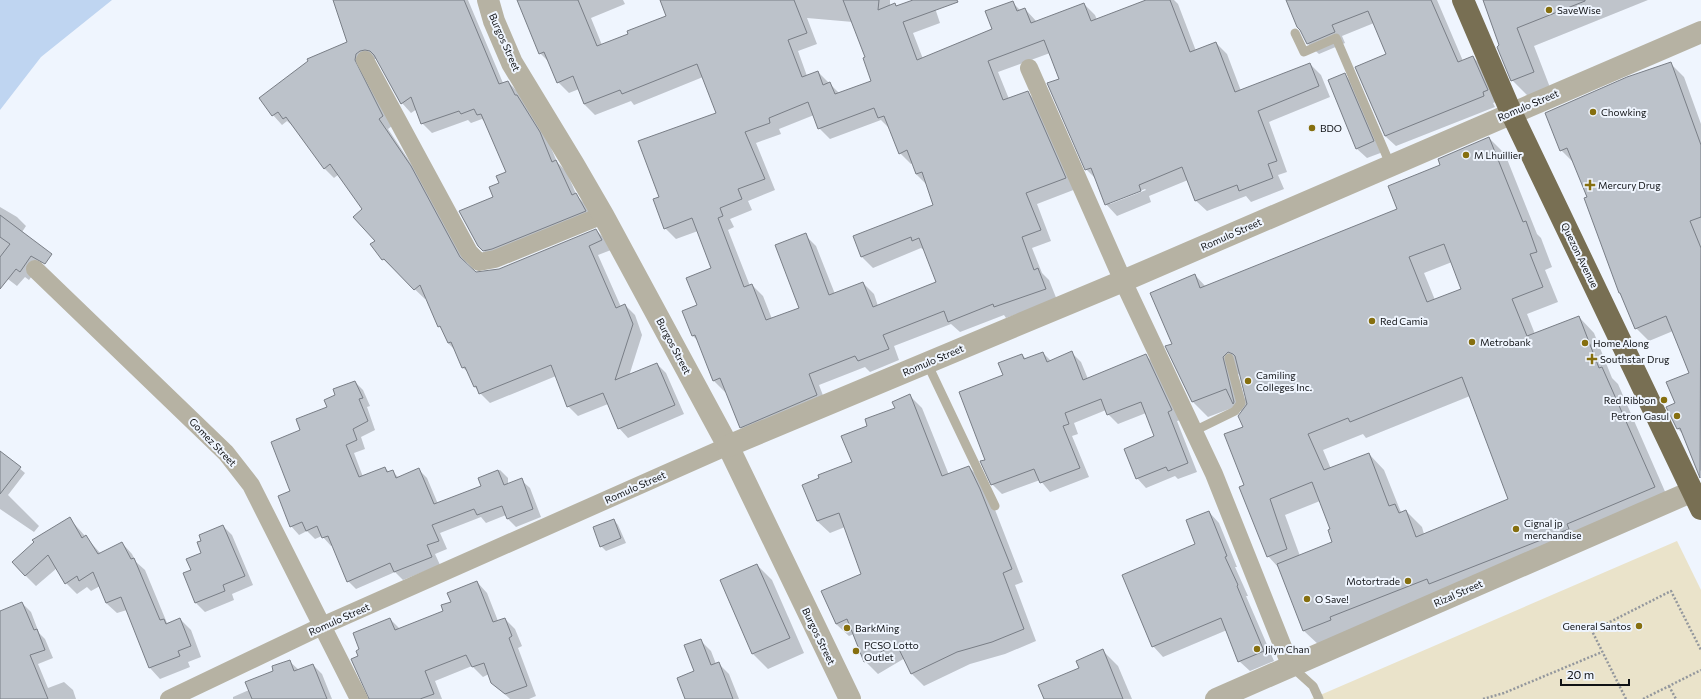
<svg xmlns="http://www.w3.org/2000/svg" width="1701" height="699" font-family="Commissioner,sans-serif">
<style>
.green{fill:#eae3ca}
.water{fill:#bfd5f1}
.shadow{fill:#0003;fill-rule:evenodd}
.building{fill:#bcc2ca;stroke:#797e86;fill-rule:evenodd}
.lines{fill:none;stroke-linecap:round;stroke-linejoin:round}
.path{stroke:#93979d;stroke-width:2.5;stroke-dasharray:2 2;stroke-linecap:butt}
.service{stroke:#b6b2a3;stroke-width:9}
.minor{stroke:#b6b2a3;stroke-width:18}
.tertiary{stroke:#b6b2a3;stroke-width:22}
.trunk{stroke:#786f53;stroke-width:22}
.poi-dot{fill:#866f0f;stroke:#eff5fe;stroke-width:1.5}
.labels{text-anchor:middle;stroke-width:4;stroke-linejoin:round;paint-order:stroke}
.poi-label{font-size:10px;fill:#101215;stroke:#eff5fe;text-anchor:start}
.street-label{font-size:10px;fill:#101215;stroke:#eff5fe}
</style>
<rect width="100%" height="100%" fill="#eff5fe"/>
<polygon class="green" points="1677,541 1701,590 1701,699 1311,699"/>
<polygon class="water" points="0,0 112,0 41,57 0,110"/>
<g class="shadow">
<polygon points="334,0 468,0 503,83 508,82 517,91 549,143 557,162 566,171 577,196 585,204 595,220 493,260 478,245 494,197 500,184 507,173 487,124 482,119 471,123 468,120 432,133 422,123 417,109 411,113 402,103 378,59 375,59 370,60 392,126 388,129 420,177 469,267 475,273 499,270 596,230 606,240 611,250 598,255 621,307 625,305 635,315 642,335 629,376 657,364 666,373 684,414 628,438 619,428 608,404 578,416 568,406 556,376 490,403 480,393 474,386 469,373 463,368 455,350 448,343 443,331 439,326 426,297 425,299 383,259 363,209 339,174 334,178 324,168 294,127 287,121 282,125 273,115 349,43"/>
<path d="M518 0H623L625 4 591 18 602 45 630 35 668 16 664 0H890V6L895 4 897 6 916 0H927L935 8 940 23 913 33 923 59 993 29 1012 2 1021 11 1025 9 1037 22 1084 4 1095 15 1097 20 1149 0H1174L1178 4 1196 51 1216 43 1227 54 1241 91 1310 64 1321 75 1330 97 1269 122 1287 172 1278 175 1284 189 1251 202 1246 196 1207 211 1195 200 1188 180 1149 196 1151 202 1117 216 1106 204 1096 179 1086 169 1060 79 1050 53 998 72 1009 99 1027 92 1038 103 1076 189 1037 204 1051 241 1032 248 1042 273 1049 280 1057 300 1006 318 1004 315 960 332 951 324 894 346 899 360 870 372 865 367 819 385 827 406 751 438 740 427 726 391 725 392 714 381 699 342 693 336 683 312 698 306 712 269 698 231 676 239 665 228 661 197 717 113 703 77 634 105 631 101 595 115 584 104 579 89 569 93 558 82 550 63 540 53ZM807 18 853 22 867 58 872 81 840 94 818 72 807 76 798 51 817 44ZM814 115 819 128 830 139 881 120 890 129 900 153 911 164 913 163 916 174 927 185 935 206 854 237 862 257 873 268 921 248 925 251 937 282 878 306 874 294 863 283 835 294 816 246 805 235 800 309 772 319 763 296 752 285 750 286 728 230 734 227 730 219 752 210 748 201 775 190 756 143 781 134 779 129ZM1145 189 1146 190 1110 204V202Z"/>
<polygon points="1287,0 1437,0 1463,61 1473,57 1484,68 1498,101 1493,103 1495,107 1396,146 1385,136 1387,54 1374,23 1342,36 1345,43 1319,54 1308,44"/>
<polygon points="1483,0 1648,0 1534,46 1551,90 1530,98 1512,80"/>
<polygon points="1670,63 1684,77 1701,124 1701,471 1696,466 1684,435 1677,428 1677,404 1691,374 1673,331 1649,341 1636,328 1574,163 1561,150"/>
<polygon points="1344,74 1355,85 1383,152 1367,158 1356,148"/>
<path d="M1489 138 1505 154 1537 234 1541 238 1552 267 1545 270 1558 302 1527 314 1535 334 1579 317 1594 333 1612 378 1618 384 1670 503 1320 646 1304 631 1279 568 1268 556 1245 485 1242 412 1237 406 1208 417 1193 402 1173 345 1195 275 1206 287 1398 209 1441 166ZM1452 262 1462 289 1435 300 1424 273ZM1240 372 1247 399H1245L1238 375ZM1470 396 1510 500 1424 534 1422 527 1406 511 1402 513 1400 510 1384 470 1369 454 1331 469 1323 450 1363 434 1366 438ZM1320 501 1332 530 1333 543 1300 556 1285 515Z"/>
<polygon points="0,207 17,217 26,226 22,232 48,254 29,280 25,277 17,286 0,273"/>
<polygon points="1043,353 1051,361 1072,353 1081,362 1088,379 1146,355 1155,365 1181,420 1177,421 1197,472 1178,479 1175,476 1146,488 1137,478 1156,437 1146,413 1118,424 1108,414 1106,410 1074,423 1078,434 1072,436 1089,477 1050,492 1040,480 1002,494 992,484 986,460 1004,376 1022,355 1026,359"/>
<polygon points="355,382 363,390 370,406 367,407 375,430 361,437 365,449 354,453 363,477 385,468 389,472 392,471 399,478 419,470 427,478 438,504 482,487 479,479 500,470 508,478 508,485 521,480 530,488 541,517 516,527 508,519 506,515 486,523 481,517 440,533 447,549 435,554 440,565 403,580 395,572 356,589 348,581 333,545 331,546 322,536 315,539 307,531 299,535 291,526 292,492 301,430 328,408 336,396"/>
<polygon points="910,396 922,408 949,475 969,467 981,479 992,502 1023,582 1015,585 1036,641 1005,654 970,664 924,686 912,674 905,658 878,674 865,661 854,634 849,636 836,624 863,575 845,527 830,533 817,521 853,463 868,426 896,408"/>
<polygon points="0,452 25,473 8,495 39,526 34,532 0,509"/>
<polygon points="1209,512 1219,523 1237,567 1235,567 1248,596 1246,596 1274,661 1250,671 1239,661 1227,630 1163,657 1153,646"/>
<polygon points="69,518 101,554 122,543 132,554 136,562 145,570 167,623 180,619 191,630 201,657 188,662 190,667 160,679 150,668 127,610 117,613 106,603 100,586 91,591 87,587 77,594 66,583 57,568 36,586 25,575"/>
<polygon points="614,520 618,525 626,543 606,551 601,546"/>
<polygon points="223,526 232,535 253,585 232,594 234,600 205,612 196,603 192,570 202,553 202,541"/>
<polygon points="757,565 772,580 804,653 768,669 753,654 721,580"/>
<polygon points="477,582 487,593 498,621 505,619 515,629 522,646 518,648 536,696 529,699 510,699 492,682 489,674 483,677 472,666 435,681 442,699 372,699 359,657 390,619 400,629 444,612 452,602"/>
<polygon points="22,603 31,612 39,633 45,639 53,658 38,664 48,688 64,682 73,690 76,699 0,699 0,612"/>
<polygon points="700,640 711,651 716,664 718,663 729,674 739,699 686,699 696,672"/>
<polygon points="1103,651 1118,666 1132,699 1045,699"/>
<polygon points="289,661 299,670 313,665 322,674 332,699 233,699 233,697 249,690"/>
</g>
<g class="building">
<polygon points="333,0 464,0 499,84 508,81 515,95 517,95 540,132 552,162 556,160 572,195 576,193 586,211 492,249 483,251 478,246 459,211 493,197 489,187 499,183 496,176 506,172 481,114 477,115 474,109 461,114 459,111 421,124 411,97 401,104 374,55 370,51 365,50 360,51 356,54 355,60 383,116 379,119 411,166 460,257 476,272 499,269 596,229 602,240 589,246 616,308 625,304 633,324 615,380 657,363 675,405 618,429 603,393 567,407 551,365 479,394 476,386 474,387 465,367 462,368 451,342 448,343 440,326 438,327 420,285 414,290 384,259 382,260 370,244 375,241 353,217 362,209 330,164 324,169 286,117 283,119 278,112 272,116 259,98 308,61 307,59 347,42"/>
<path d="M517 0H578L597 46 628 34 627 31 666 16 660 0H794L807 33 788 40 802 77 818 71 823 85 830 82 835 94 871 81 863 58 865 57 843 0H879L878 10 895 3 896 6 913 0H957L958 2 903 22 917 60 992 29 985 11 1013 1 1017 11 1025 8 1031 23 1084 3 1091 21 1146 0H1170L1190 52 1216 42 1235 92 1310 63 1319 86 1258 111 1277 161 1268 164 1273 178 1239 191 1237 185 1195 201 1182 167 1139 185 1141 191 1105 205 1091 168 1085 170 1047 83 1059 79 1044 40 988 61 1003 100 1028 91 1066 178 1026 193 1041 230 1022 237 1034 270 1038 268 1046 289 994 307 993 304 948 322 944 311 883 335 889 349 858 361 855 356 809 374 817 395 740 428 720 378 713 381 695 335 692 336 682 311 697 305 686 278 711 268 692 218 664 229 653 199 659 197 638 141 716 113 697 64 622 94 620 90 584 104 573 76 557 83 544 52 539 54ZM808 102 818 129 874 108 878 118 884 116 899 154 907 150 916 174 922 172 933 205 853 236 861 257 911 237 912 241 919 238 936 282 873 307 863 282 829 295 806 233 775 245 799 308 766 320 752 284 744 287 718 218 723 216 720 208 742 199 738 189 765 179 745 132 770 123 769 118Z"/>
<polygon points="1286,0 1431,0 1458,62 1473,56 1488,90 1483,92 1484,96 1385,136 1355,67 1386,54 1368,11 1332,25 1335,32 1307,44 1300,30 1297,27"/>
<polygon points="1483,0 1585,0 1585,1 1517,28 1534,72 1511,81 1497,47 1499,45"/>
<polygon points="1671,62 1701,145 1701,217 1690,221 1701,248 1700,478 1680,428 1677,429 1666,407 1675,403 1666,382 1689,373 1666,316 1635,329 1620,293 1619,293 1584,198 1587,197 1567,148 1560,151 1545,113 1627,77"/>
<polygon points="1345,73 1374,141 1356,149 1328,80"/>
<path d="M1489 137 1523 222 1526 221 1537 252 1530 254 1543 287 1512 299 1527 336 1579 316 1599 368 1602 367 1655 487 1567 524 1569 529 1429 584 1427 579 1330 617 1331 620 1303 631 1277 564 1332 542 1328 530 1330 529 1312 482 1270 499 1287 549 1267 557 1239 487 1244 485 1224 434 1243 427 1238 416 1247 404 1235 356 1233 354 1228 352 1223 357 1234 402 1233 404 1226 389 1192 402 1165 346 1172 344 1150 293 1195 274 1200 288 1397 209 1388 186 1440 165 1438 159ZM1444 244 1461 289 1427 302 1409 257ZM1462 377 1508 499 1416 537 1406 510 1399 513 1395 504 1389 506 1369 453 1324 470 1308 434 1348 418 1350 422Z"/>
<polygon points="0,215 52,254 45,264 31,256 20,272 16,269 0,289 0,257 10,244 0,237"/>
<polygon points="1072,351 1083,380 1146,354 1172,410 1168,412 1188,463 1168,471 1166,467 1136,479 1124,449 1154,436 1141,402 1107,415 1101,399 1065,413 1069,424 1063,426 1080,468 1040,483 1034,469 991,485 980,461 985,460 959,392 1003,375 998,363 1022,354 1024,359 1043,352 1047,362"/>
<polygon points="355,381 363,398 359,399 368,421 353,429 357,440 346,445 359,477 385,467 387,472 393,470 396,478 419,468 434,504 481,486 478,478 498,470 504,485 522,478 533,509 507,519 502,506 477,515 474,509 432,525 439,541 427,545 432,557 394,572 390,563 347,582 328,536 322,538 317,526 306,531 302,522 290,527 278,496 290,491 271,442 300,430 296,419 327,407 324,400 335,395 333,389"/>
<polygon points="910,394 942,476 969,466 980,489 1012,569 1003,573 1024,629 992,642 957,652 911,674 896,643 864,662 847,619 836,624 821,591 861,574 839,513 817,521 802,485 819,478 818,475 852,462 841,436 867,426 865,419 895,408 892,402"/>
<polygon points="0,451 21,467 0,494"/>
<polygon points="1209,511 1227,556 1225,557 1238,585 1237,586 1264,651 1238,662 1221,618 1152,647 1122,575 1195,544 1186,520"/>
<polygon points="70,517 82,538 86,535 98,554 122,542 131,559 134,558 160,620 164,619 166,624 180,618 191,646 178,651 180,656 149,668 121,597 106,603 93,572 79,581 77,576 65,584 48,555 25,576 12,562 34,542 32,540"/>
<polygon points="614,519 621,538 600,547 593,527"/>
<polygon points="223,525 245,576 223,585 225,591 195,603 183,573 191,570 186,559 201,553 197,542 201,541 199,535"/>
<polygon points="757,564 790,638 752,654 720,580"/>
<polygon points="477,581 493,622 505,618 512,636 509,638 527,686 505,694 491,683 484,663 472,667 466,655 425,671 434,694 420,699 369,699 351,659 358,656 356,651 359,649 353,633 390,618 395,630 443,611 441,605 451,602 447,593"/>
<polygon points="22,602 34,630 37,629 45,650 30,655 48,699 0,699 0,611"/>
<polygon points="701,639 711,665 719,662 733,699 685,699 677,678 694,671 684,645"/>
<polygon points="1103,649 1123,699 1044,699 1038,685 1079,668 1076,661"/>
<polygon points="290,660 294,671 313,664 327,699 252,699 245,682 273,671 272,666"/>
</g>
<g class="lines">
<g class="path">
<polyline points="1669,686 1676,699"/>
<polyline points="1483,699 1504,693 1602,652"/>
<polyline points="1626,699 1592,631 1671,591 1701,650"/>
<polyline points="1643,699 1701,670"/>
</g>
<g class="service">
<polyline points="1295,33 1304,52 1336,38 1390,164"/>
<polyline points="927,363 995,506"/>
<polyline points="1194,431 1235,411 1241,403 1229,358"/>
<polyline points="1292,667 1313,686 1319,699"/>
</g>
<g class="minor">
<polyline points="365,60 469,252 479,262 495,259 603,215"/>
<polyline points="1029,68 1123,281 1214,474 1291,667"/>
<polyline points="35,269 226,453 251,485 359,699"/>
<polyline points="169,699 322,626 728,446"/>
</g>
<g class="tertiary">
<polyline points="488,0 494,21 512,63 574,165 603,215 728,446 850,699"/>
<polyline points="728,446 1123,281 1701,32"/>
<polyline points="1216,699 1693,491"/>
</g>
<polyline class="trunk" points="1463,0 1511,112 1701,509"/>
</g>
<g class="poi-dot">
<circle cx="1549" cy="10" r="4"/>
<circle cx="1593" cy="112" r="4"/>
<circle cx="1312" cy="128" r="4"/>
<circle cx="1466" cy="155" r="4"/>
<path d="M1588 179h4v4h4v4h-4v4h-4v-4h-4v-4h4z"/>
<circle cx="1372" cy="321" r="4"/>
<circle cx="1472" cy="342" r="4"/>
<circle cx="1585" cy="343" r="4"/>
<path d="M1590 353h4v4h4v4h-4v4h-4v-4h-4v-4h4z"/>
<circle cx="1248" cy="381" r="4"/>
<circle cx="1664" cy="400" r="4"/>
<circle cx="1677" cy="416" r="4"/>
<circle cx="1516" cy="529" r="4"/>
<circle cx="1408" cy="581" r="4"/>
<circle cx="1307" cy="599" r="4"/>
<circle cx="1639" cy="626" r="4"/>
<circle cx="847" cy="628" r="4"/>
<circle cx="1257" cy="649" r="4"/>
<circle cx="856" cy="651" r="4"/>
</g>
<g class="labels">
<g class="poi-label">
<text x="1557" y="14">SaveWise</text>
<text x="1601" y="116">Chowking</text>
<text x="1320" y="132">BDO</text>
<text x="1474" y="159">M Lhuillier</text>
<text x="1598" y="189">Mercury Drug</text>
<text x="1380" y="325">Red Camia</text>
<text x="1480" y="346">Metrobank</text>
<text x="1593" y="347">Home Along</text>
<text x="1600" y="363">Southstar Drug</text>
<text x="1256" y="379">Camiling<tspan x="1256" dy="12">Colleges Inc.</tspan></text>
<text x="1656" y="404" text-anchor="end">Red Ribbon</text>
<text x="1669" y="420" text-anchor="end">Petron Gasul</text>
<text x="1524" y="527">Cignal jp<tspan x="1524" dy="12">merchandise</tspan></text>
<text x="1400" y="585" text-anchor="end">Motortrade</text>
<text x="1315" y="603">O Save!</text>
<text x="1631" y="630" text-anchor="end">General Santos</text>
<text x="855" y="632">BarkMing</text>
<text x="864" y="649">PCSO Lotto<tspan x="864" dy="12">Outlet</tspan></text>
<text x="1265" y="653">Jilyn Chan</text>
</g>
<g class="street-label">
<text transform="translate(505 42) rotate(66)" y="4">Burgos Street</text>
<text transform="translate(1528 105) rotate(-23)" y="4">Romulo Street</text>
<text transform="translate(1231 234) rotate(-24)" y="4">Romulo Street</text>
<text transform="translate(1580 255) rotate(64)" y="4">Quezon Avenue</text>
<text transform="translate(674 346) rotate(62)" y="4">Burgos Street</text>
<text transform="translate(933 360) rotate(-23)" y="4">Romulo Street</text>
<text transform="translate(213 442) rotate(46)" y="4">Gomez Street</text>
<text transform="translate(635 487) rotate(-24)" y="4">Romulo Street</text>
<text transform="translate(1458 593) rotate(-24)" y="4">Rizal Street</text>
<text transform="translate(339 619) rotate(-24)" y="4">Romulo Street</text>
<text transform="translate(819 636) rotate(64)" y="4">Burgos Street</text>
</g>
</g>
<path d="M1561 679v6h68v-6" fill="none" stroke="#101215" stroke-width="2"/>
<text x="1567" y="679" font-size="12" fill="#101215" stroke="#eff5fe" stroke-width="3" paint-order="stroke">20 m</text>
</svg>
